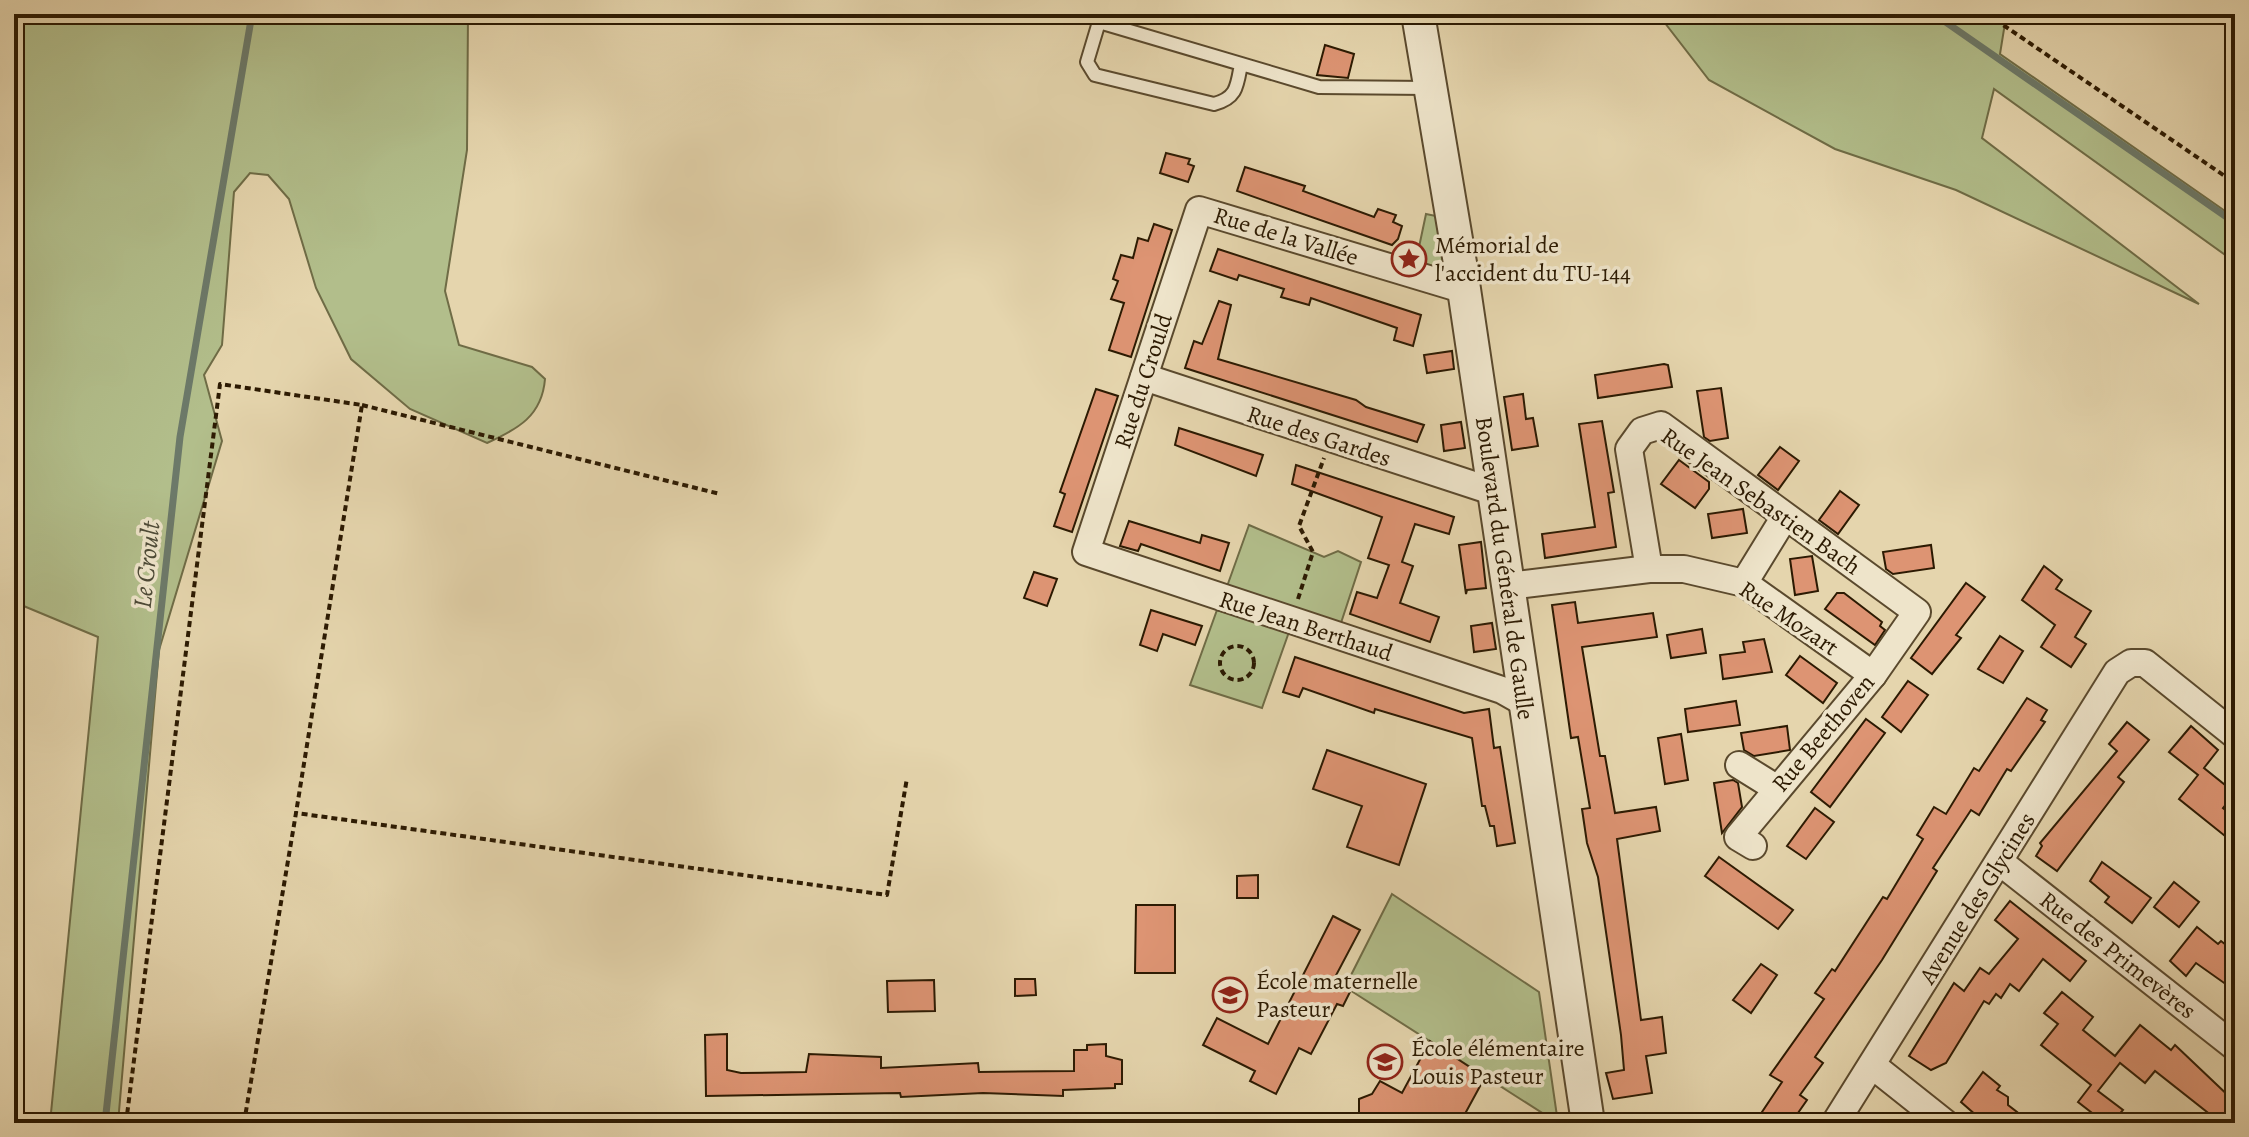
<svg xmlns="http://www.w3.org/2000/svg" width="2249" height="1137" font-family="Alegreya,serif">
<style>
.green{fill:#b2be8b;stroke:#6f6c46;stroke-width:2}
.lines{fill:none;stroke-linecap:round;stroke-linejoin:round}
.stream{stroke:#6c7969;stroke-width:7}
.building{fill:#dd9473;stroke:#2c1a02;stroke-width:2}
.service-casing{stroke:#5a492d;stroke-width:16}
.minor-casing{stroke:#5a492d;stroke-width:30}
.tertiary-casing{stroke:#5a492d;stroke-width:36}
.path{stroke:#2c1a02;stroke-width:4;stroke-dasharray:6 4;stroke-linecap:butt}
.service{stroke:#eee4ca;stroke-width:12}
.minor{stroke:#eee4ca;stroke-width:26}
.tertiary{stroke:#eee4ca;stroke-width:32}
.labels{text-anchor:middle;stroke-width:7;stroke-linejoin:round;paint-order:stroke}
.street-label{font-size:24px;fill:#2c1a02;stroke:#eee4ca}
.poi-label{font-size:24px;fill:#2c1a02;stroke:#eee4ca;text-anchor:start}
.water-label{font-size:26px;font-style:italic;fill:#4c4936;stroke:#eee4ca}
</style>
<rect width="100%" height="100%" fill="#e5d5ad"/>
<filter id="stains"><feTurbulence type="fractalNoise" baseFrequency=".0025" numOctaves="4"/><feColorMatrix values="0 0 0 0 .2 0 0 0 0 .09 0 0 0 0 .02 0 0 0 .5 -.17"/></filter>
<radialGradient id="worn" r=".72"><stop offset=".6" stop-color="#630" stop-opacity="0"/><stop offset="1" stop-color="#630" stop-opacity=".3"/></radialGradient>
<g class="green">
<path d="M14 14H468L467 150 445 291 459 345 532 367 545 379C542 416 518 429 487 443L410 409 351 359 316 288 289 199 268 175 250 173 234 192 222 345 204 375 222 441 159 650 118 1123H50L98 637 14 602Z"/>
<polygon points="1658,14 1993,14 2005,23 2000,54 2235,218 2235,262 1994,89 1982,138 2199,304 1956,190 1835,149 1709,80"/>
<polygon points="1426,214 1441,217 1448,266 1437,273 1415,266"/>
<polygon points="1249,525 1324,557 1338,551 1361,562 1339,629 1225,592"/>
<polygon points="1217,610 1289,632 1262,708 1190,685"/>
<polygon points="1392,894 1539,992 1558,1123 1345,987"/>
</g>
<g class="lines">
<g class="stream">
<polyline points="1934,14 2235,223"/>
<polyline points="105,1123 180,437 252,14"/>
</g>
</g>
<g class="building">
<polygon points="1325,45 1354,54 1348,78 1317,75"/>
<polygon points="1166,153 1190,159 1188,164 1194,166 1188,182 1160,173"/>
<polygon points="1245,167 1305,186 1303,191 1374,217 1378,209 1396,215 1393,222 1402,226 1398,239 1392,245 1237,191"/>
<polygon points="1154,224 1172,230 1131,357 1109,350 1124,303 1111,299 1118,281 1113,279 1121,255 1133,258 1138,238 1148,241"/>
<polygon points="1218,249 1421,315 1413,346 1394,340 1397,328 1311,298 1309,305 1281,297 1284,289 1239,275 1237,280 1210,271"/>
<polygon points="1219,301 1231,305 1218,359 1356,400 1366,407 1424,425 1417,442 1185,368 1194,341 1202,344"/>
<polygon points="1452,351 1454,369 1427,373 1424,355"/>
<polygon points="1664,364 1668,365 1672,387 1598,398 1595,375"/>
<polygon points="1721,388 1728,438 1710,441 1704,437 1697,391"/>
<polygon points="1096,389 1118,396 1072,532 1054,526 1065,494 1060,492"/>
<polygon points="1523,394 1526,419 1533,418 1538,446 1512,450 1504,397"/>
<polygon points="1602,421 1614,492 1608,493 1616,547 1545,558 1542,534 1595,527 1579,424"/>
<polygon points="1461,422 1465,448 1444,451 1441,425"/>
<polygon points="1179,428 1263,455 1256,476 1175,445"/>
<polygon points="1780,447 1799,461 1778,490 1758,475"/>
<polygon points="1679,460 1709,482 1709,489 1695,508 1661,484"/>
<polygon points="1296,465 1454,517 1449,534 1415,524 1402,562 1413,566 1400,603 1439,617 1430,642 1350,614 1357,592 1377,598 1389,565 1368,558 1382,517 1292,484"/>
<polygon points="1840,491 1859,505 1838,534 1819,520"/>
<polygon points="1743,509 1747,533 1712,538 1708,514"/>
<polygon points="1129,521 1200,543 1202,535 1229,543 1220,571 1141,544 1138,551 1120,546"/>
<polygon points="1481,542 1486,588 1467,590 1466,594 1459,545"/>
<polygon points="1931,545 1934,568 1893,574 1886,569 1883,552"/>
<polygon points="1812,556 1818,591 1795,595 1790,559"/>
<polygon points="2044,566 2062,580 2056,589 2091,611 2075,637 2086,644 2071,667 2041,647 2055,625 2022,600"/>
<polygon points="1034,572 1057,579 1047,606 1024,598"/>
<polygon points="1966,583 1985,597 1956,635 1961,638 1932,674 1911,658"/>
<polygon points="1837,593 1844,593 1882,622 1880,626 1885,630 1875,645 1825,609"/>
<polygon points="1575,602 1578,623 1653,613 1657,637 1582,647 1600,756 1605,756 1615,813 1656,807 1660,831 1617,839 1641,1020 1662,1017 1666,1053 1646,1056 1652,1093 1613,1099 1606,1073 1624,1070 1621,1035 1598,877 1587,843 1582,809 1590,808 1578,737 1571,738 1552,605"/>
<polygon points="1151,610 1202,626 1195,645 1163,634 1157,651 1140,645"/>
<polygon points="1492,623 1496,649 1474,652 1471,626"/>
<polygon points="1702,629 1706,653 1671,658 1667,635"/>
<polygon points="2000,636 2023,651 2003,683 1978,669"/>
<polygon points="1764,639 1772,672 1723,679 1720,655 1745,652 1743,642"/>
<polygon points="1800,656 1837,683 1823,703 1786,675"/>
<polygon points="1295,657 1464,713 1489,709 1494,748 1500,747 1515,843 1497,846 1494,826 1490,826 1485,806 1482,806 1472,738 1375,709 1374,713 1303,688 1299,697 1283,692"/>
<polygon points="1908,681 1928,695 1901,732 1882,717"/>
<polygon points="2027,698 2047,710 2041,720 2045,722 2011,771 2007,769 1979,815 1971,810 1933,868 1937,871 1882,960 1815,1057 1823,1063 1800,1095 1807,1100 1791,1123 1772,1123 1760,1115 1782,1082 1770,1075 1824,999 1815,993 1832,969 1835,971 1883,897 1887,899 1923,839 1917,835 1934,807 1946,814 1974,768 1979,771"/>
<polygon points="1736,701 1740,725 1688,732 1685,709"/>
<polygon points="1866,719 1885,733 1830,807 1811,792"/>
<polygon points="2127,722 2149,740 2118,777 2124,782 2057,871 2036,856 2042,846 2040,843 2117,751 2109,744"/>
<polygon points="1787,726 1790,750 1754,756 1744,750 1741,733"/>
<polygon points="2191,726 2218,750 2204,768 2235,793 2223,808 2235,818 2235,844 2179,799 2198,775 2169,752"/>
<polygon points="1681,734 1688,780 1665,784 1658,738"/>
<polygon points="1327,750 1426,784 1399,865 1347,847 1362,806 1313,789"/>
<polygon points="1733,780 1738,783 1742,807 1722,833 1714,783"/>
<polygon points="1815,808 1834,822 1806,859 1787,846"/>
<polygon points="1719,857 1793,910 1778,929 1705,876"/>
<polygon points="2102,862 2151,898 2132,923 2105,902 2109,897 2090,881"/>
<polygon points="1258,875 1258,898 1237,898 1237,876"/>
<polygon points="2174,882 2199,902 2179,927 2154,907"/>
<polygon points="2010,901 2086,961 2070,981 2043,959 2019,991 2010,984 2001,998 1996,994 1989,1004 1984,1001 1946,1063 1931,1070 1909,1056 1954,983 1964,991 1980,968 1989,974 2018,939 1995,920"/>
<polygon points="1136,905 1175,905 1175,973 1135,973"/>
<polygon points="1333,916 1360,930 1333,981 1351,990 1343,1006 1337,1004 1311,1054 1299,1048 1276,1094 1250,1081 1255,1071 1203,1045 1217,1018 1268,1044"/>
<polygon points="2197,927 2218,944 2221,941 2235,952 2235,975 2227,985 2196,963 2186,976 2170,961"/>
<polygon points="1761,964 1777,975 1751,1013 1733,1000"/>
<polygon points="1015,979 1035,979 1036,995 1015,996"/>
<polygon points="934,980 935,1011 888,1012 887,981"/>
<polygon points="2062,992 2093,1017 2083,1030 2115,1056 2140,1025 2171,1050 2175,1045 2235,1102 2235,1123 2207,1123 2212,1116 2155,1071 2145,1083 2120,1063 2098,1091 2123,1110 2112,1123 2105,1123 2078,1102 2091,1085 2041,1045 2058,1024 2044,1013"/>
<polygon points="727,1034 727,1070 741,1073 806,1072 809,1054 881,1057 881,1068 978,1063 979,1072 1074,1071 1074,1050 1087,1050 1087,1045 1106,1044 1106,1056 1122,1060 1122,1084 1115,1084 1115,1088 1063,1090 1063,1096 983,1093 901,1097 900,1093 706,1096 705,1035"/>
<polygon points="1430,1041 1485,1077 1460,1123 1359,1123 1359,1099 1372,1094 1380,1081 1402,1093"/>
<polygon points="1983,1072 2000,1086 1997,1090 2008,1097 2008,1105 2017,1112 2008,1123 1985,1123 1961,1102"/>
</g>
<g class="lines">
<g class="service-casing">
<path id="service" d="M1241 64C1237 86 1237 98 1214 104L1095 75 1087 62 1099 22 1319 87 1428 88"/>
</g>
<g class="minor-casing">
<g id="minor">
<polyline points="1465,290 1199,210 1086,552 1502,690 1525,703"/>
<polyline points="1144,377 1495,492"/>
<polyline points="1649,569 1629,449 1642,431 1661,425 1917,612 1873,675 1738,837 1753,846"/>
<polyline points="1744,583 1784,518"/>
<polyline points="1509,586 1649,569 1684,569 1744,583 1873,675"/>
<polyline points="1739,765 1776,788"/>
<polyline points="2000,862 2235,1047"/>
<polyline points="1872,1065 1945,1123"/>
<polyline points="1835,1123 2117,672 2131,663 2145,663 2235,735"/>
</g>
</g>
<g class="tertiary-casing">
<polyline id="tertiary" points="1418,14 1461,269 1588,1123"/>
</g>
<g class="path">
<polyline points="1987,14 2235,183"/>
<polyline points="362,405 720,494"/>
<polyline points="1298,599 1313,552 1299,526 1324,458"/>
<circle cx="1237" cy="663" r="17"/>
<polyline points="126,1123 220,384 362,405 296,813"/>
<polyline points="244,1123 296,813 887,895 907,778"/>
</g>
<use href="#service" class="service"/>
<use href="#minor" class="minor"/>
<use href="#tertiary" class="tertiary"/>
</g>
<defs>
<g id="sight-ring" transform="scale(1.8)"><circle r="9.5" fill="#eee4ca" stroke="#8f2418" stroke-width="1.5"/><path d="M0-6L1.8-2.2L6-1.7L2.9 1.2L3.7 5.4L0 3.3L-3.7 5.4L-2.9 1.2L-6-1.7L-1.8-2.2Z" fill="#8f2418"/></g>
<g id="school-ring" transform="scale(1.8)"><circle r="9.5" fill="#eee4ca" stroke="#8f2418" stroke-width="1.5"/><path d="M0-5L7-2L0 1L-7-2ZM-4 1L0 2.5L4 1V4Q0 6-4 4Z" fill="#8f2418"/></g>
</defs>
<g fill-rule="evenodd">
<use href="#sight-ring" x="1409" y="259"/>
<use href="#school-ring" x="1230" y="995"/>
<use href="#school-ring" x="1385" y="1062"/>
</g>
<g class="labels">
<g class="street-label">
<text transform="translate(1286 236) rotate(17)" y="8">Rue de la Vallée</text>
<text transform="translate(1143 381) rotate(-72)" y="8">Rue du Crould</text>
<text transform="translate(1319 436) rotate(18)" y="8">Rue des Gardes</text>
<text transform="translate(1761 501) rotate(35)" y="8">Rue Jean Sebastien Bach</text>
<text transform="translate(1505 568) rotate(82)" y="8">Boulevard du Général de Gaulle</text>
<text transform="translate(1789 618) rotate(34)" y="8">Rue Mozart</text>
<text transform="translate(1306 626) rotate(18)" y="8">Rue Jean Berthaud</text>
<text transform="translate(1823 733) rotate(-50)" y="8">Rue Beethoven</text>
<text transform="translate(1977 898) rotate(-58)" y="8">Avenue des Glycines</text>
<text transform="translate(2118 955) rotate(38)" y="8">Rue des Primevères</text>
</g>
<g class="poi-label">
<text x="1435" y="253">Mémorial de<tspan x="1435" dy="28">l'accident du TU-144</tspan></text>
<text x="1256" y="989">École maternelle<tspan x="1256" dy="28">Pasteur</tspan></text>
<text x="1411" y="1056">École élémentaire<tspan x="1411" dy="28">Louis Pasteur</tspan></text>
</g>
<g class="water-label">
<text transform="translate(146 565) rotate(-84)" y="9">Le Croult</text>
</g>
</g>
<rect width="2249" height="1137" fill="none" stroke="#e5d5ad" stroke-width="48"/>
<rect x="16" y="16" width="2217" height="1105" fill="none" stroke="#2c1a02" stroke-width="4"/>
<rect x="24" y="24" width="2201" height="1089" fill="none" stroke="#2c1a02" stroke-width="2"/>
<rect width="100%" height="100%" filter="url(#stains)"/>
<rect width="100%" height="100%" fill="url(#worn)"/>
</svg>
